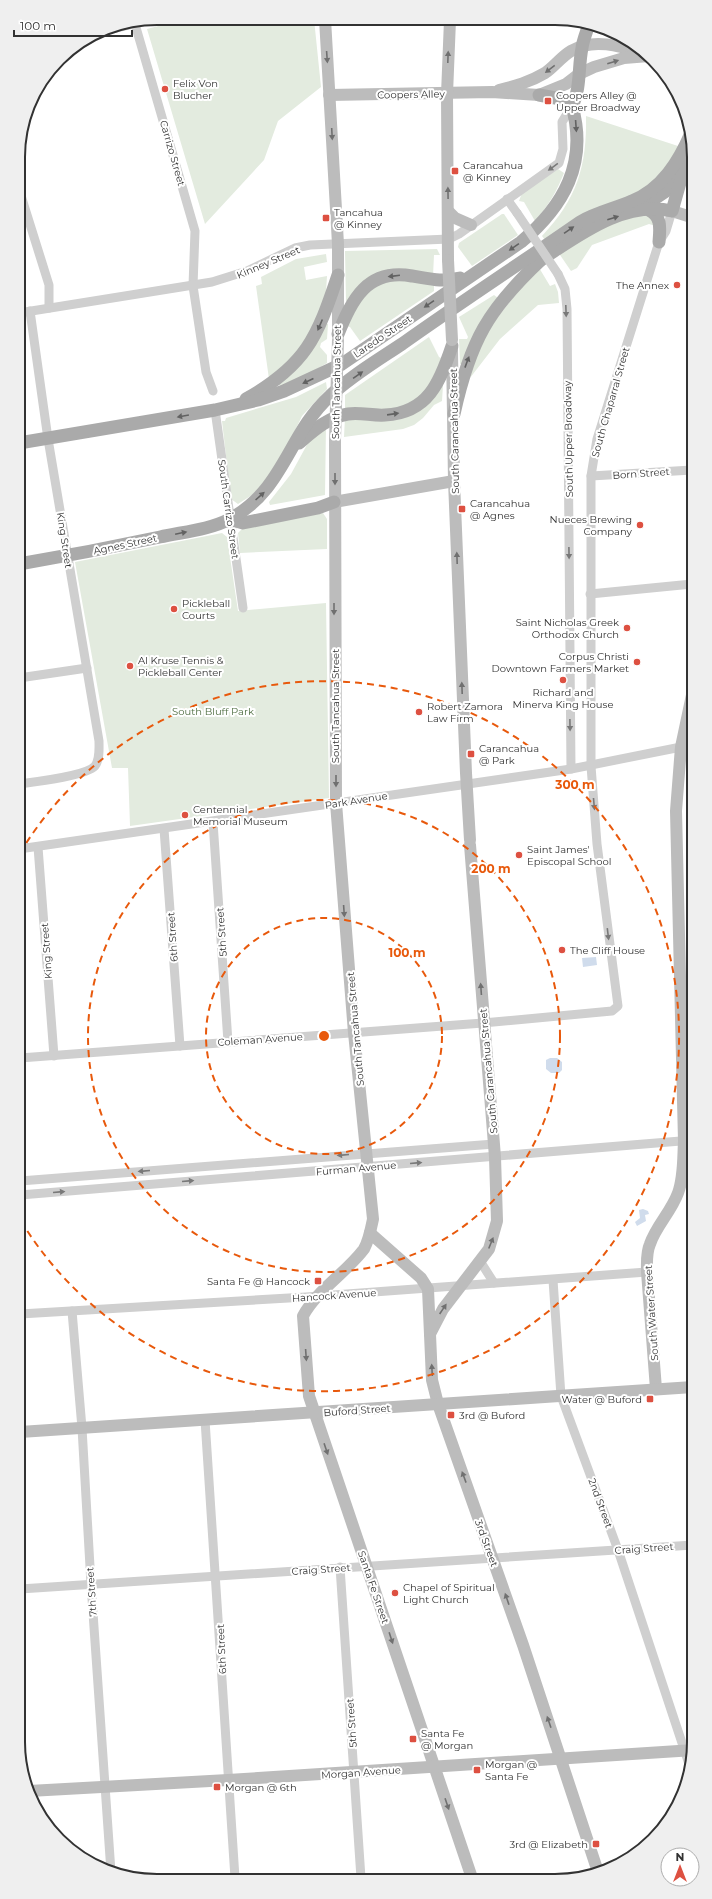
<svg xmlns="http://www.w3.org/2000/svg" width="712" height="1899" font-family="Montserrat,sans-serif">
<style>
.green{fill:#e3ebdf}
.water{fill:#d0dcec}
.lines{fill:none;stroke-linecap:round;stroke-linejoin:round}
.street{stroke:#cfcfcf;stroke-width:9}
.secondary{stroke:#bcbcbc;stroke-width:12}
.primary{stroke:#aaa;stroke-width:13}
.street-bridge{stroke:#cfcfcf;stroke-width:9}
.secondary-bridge{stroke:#bcbcbc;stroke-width:12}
.oneway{fill:#707070}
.oneway2{fill:#626262}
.oneway3{fill:#797979}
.ring{fill:none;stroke:#e8590c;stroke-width:2;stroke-dasharray:7 5}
.poi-dot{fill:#dd5041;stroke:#fff;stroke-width:1.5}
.labels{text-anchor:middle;stroke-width:4;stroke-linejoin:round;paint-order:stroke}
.poi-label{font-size:10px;fill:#323232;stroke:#fff;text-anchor:start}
.street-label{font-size:10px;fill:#323232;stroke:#fff}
.park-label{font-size:10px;fill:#4e6d41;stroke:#fff}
.rim{fill:none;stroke:#323232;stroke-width:2}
.centre{fill:#e8590c;stroke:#fff;stroke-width:2}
.ring-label{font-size:12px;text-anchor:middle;font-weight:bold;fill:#e8590c;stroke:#fff;stroke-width:4;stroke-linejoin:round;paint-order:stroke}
</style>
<rect width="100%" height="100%" fill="#fff"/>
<g class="green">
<polygon points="188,18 314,19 321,87 278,121 264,160 205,224 147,29"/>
<path d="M586 116 678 146 672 161 644 190 545 240 542 236C577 199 587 166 586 116Z"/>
<path d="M558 169 564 173C557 191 548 206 535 221L524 202 519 201 522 193Z"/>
<polygon points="645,213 651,215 656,226 649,224 592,245 577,268 571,271 558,252 598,226"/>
<polygon points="502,214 504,214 518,235 472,266 458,247 459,243"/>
<polygon points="437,249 440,255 434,255 433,276 398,271 348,301 346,301 345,251"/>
<polygon points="326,254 327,262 304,267 306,280 327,276 326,292 321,312 299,351 269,379 256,286 262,284 261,277 296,259"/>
<polygon points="538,266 550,286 555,284 558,292 559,303 538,305 500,339 470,378 480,340"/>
<polygon points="390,279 434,283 434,291 360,341 350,327 346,326 358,297"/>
<polygon points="494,295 498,298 462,364 460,364 459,339 467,339 468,337 459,317"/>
<polygon points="325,323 328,324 327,339 321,343 320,347 327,355 327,363 308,374 280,386 278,383"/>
<path d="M429 337 439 357 441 358C435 383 424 402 398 410 386 413 358 410 345 410V395Z"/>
<polygon points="326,382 327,389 302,416 286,449 265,481 252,495 238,504 231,499 222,421 225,421 226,418 296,397"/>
<polygon points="443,385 442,401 434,405 423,418 414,425 403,429 344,437 345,417 394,417"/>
<polygon points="326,425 325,495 270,505 269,502 291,474 309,441"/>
<polygon points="323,513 327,519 327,549 240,553 238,533 244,527"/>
<polygon points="222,533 227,537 238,611 326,603 329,798 130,826 128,768 112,768 75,562"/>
</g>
<g class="water">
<polygon points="596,957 597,965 583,967 582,958"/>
<polygon points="550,1058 557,1058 562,1062 562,1070 559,1073 551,1073 546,1069 546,1060"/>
<polygon points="643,1209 648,1211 649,1214 645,1215 646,1221 637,1226 635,1222 640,1218 639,1210"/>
</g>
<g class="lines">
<g class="street">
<polyline points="135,24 195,231 193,286 206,372 213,391"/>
<polyline points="97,33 153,19"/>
<polyline points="18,186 49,285 49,308"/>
<polyline points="507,199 517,213"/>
<polyline points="558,274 565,289 567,309 571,769"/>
<polyline points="19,313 212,282 247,271 295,248 310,245 449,239 459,234 559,163 563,149 562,122 572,106"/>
<polyline points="215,410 243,608"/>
<polyline points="591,476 692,470"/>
<polyline points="590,594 692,584"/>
<polyline points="19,678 87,668"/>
<path d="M19 784C34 782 86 776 95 766 100 759 99 749 99 741L48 439 30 311"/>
<polyline points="213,822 228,1042"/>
<polyline points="164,829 180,1046"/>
<polyline points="38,847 54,1056"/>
<polyline points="19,849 571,769 681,747"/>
<polyline points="20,1058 483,1023 612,1011 618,1006 597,844 591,766 591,476 597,439 659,242 666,231 672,211"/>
<polyline points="20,1181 494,1144"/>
<polyline points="20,1195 693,1140"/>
<polyline points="480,1261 494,1283"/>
<polyline points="553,1280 561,1396 618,1550 690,1767"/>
<polyline points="72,1311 82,1428 91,1584 111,1872"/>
<polyline points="20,1314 306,1297 647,1272"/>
<polyline points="205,1420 235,1878"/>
<polyline points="340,1567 361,1878"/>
<polyline points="20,1589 693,1545"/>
</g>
<g class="secondary">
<polyline points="325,19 338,244 338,335"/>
<path d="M499 90C515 86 530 82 545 73 554 67 561 57 571 51 594 37 623 47 646 54"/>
<polyline points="329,95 492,92 539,95 566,84 579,74 594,67 624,58 649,56"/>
<polyline points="672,211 691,217"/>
<polyline points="449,212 455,218 471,225"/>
<polyline points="448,260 447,94 450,20"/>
<polyline points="452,350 454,481 466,773 470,840"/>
<path d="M335 440 336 803 354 1033 373 1219C371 1229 369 1240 364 1249 346 1273 317 1290 303 1316L309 1396 472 1878"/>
<polyline points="334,502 454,481"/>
<polyline points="370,1233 421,1278 428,1289 432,1380 438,1404 523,1645 598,1872"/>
<polyline points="430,1334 443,1309 489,1249 497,1221 495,1157 470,845"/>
<path d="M656 1389 647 1272C647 1263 646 1253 650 1244 656 1226 671 1212 678 1193 684 1177 683 1158 684 1141L676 811 681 747 692 695"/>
<polyline points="20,1432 693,1387"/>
<polyline points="29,1791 228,1780 694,1750"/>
</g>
<g class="primary">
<polyline points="539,95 561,99 572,106"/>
<polyline points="645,205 666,191 680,173"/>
<path d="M649 210C662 216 660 229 659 242"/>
<path d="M539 261C578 236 623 200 672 211L689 151"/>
<path d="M338 334C352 300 367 268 412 276 428 279 443 282 460 278"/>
<path d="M246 399C306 365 317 338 338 275"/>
<path d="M454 414C470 341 488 309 543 258"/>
<path d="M19 443 215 410 258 400 284 391 342 364 521 242C564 206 588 163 572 106 581 89 578 67 582 48 583 40 587 31 589 24"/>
<path d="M299 443C313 431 328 417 348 414 360 412 373 416 385 415 428 413 440 382 452 346"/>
<polyline points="229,519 243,523 318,508 334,502"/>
<path d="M19 564C66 556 113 547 160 537 182 532 209 530 230 519 285 489 288 434 330 396 351 376 378 360 402 344 461 302 521 263 580 222 597 212 614 209 632 201 662 189 679 161 691 133"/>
</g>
<polyline class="street-bridge" points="517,213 558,274"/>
<g class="secondary-bridge">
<polyline points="448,260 452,340"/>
<polyline points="335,440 338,340"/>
</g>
</g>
<defs><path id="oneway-solid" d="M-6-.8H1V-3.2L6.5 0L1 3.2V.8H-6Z"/></defs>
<g class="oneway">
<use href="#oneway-solid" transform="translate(327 57) rotate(86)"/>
<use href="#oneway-solid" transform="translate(448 57) rotate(-88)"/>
<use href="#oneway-solid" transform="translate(613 62) rotate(-17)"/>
<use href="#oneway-solid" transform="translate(550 69) rotate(142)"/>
<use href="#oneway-solid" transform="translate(332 134) rotate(87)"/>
<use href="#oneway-solid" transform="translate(448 193) rotate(-91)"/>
<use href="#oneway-solid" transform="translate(335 479) rotate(90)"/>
<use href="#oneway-solid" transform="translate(457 558) rotate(-92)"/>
<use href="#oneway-solid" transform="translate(334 609) rotate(90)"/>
<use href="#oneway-solid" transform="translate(462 688) rotate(-92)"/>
<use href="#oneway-solid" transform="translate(336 781) rotate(90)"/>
<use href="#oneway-solid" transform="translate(344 911) rotate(86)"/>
<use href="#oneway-solid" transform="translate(481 989) rotate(-94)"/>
<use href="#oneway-solid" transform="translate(491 1243) rotate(-68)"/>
<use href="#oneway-solid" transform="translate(443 1309) rotate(-56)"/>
<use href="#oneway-solid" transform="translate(306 1355) rotate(86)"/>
<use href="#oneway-solid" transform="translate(432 1370) rotate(-93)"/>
<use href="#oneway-solid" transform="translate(326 1449) rotate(71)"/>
<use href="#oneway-solid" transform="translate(464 1477) rotate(-110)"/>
<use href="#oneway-solid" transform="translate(507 1599) rotate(-109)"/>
<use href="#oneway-solid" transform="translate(391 1638) rotate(72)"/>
<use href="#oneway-solid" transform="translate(549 1722) rotate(-109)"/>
<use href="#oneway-solid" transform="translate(447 1804) rotate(71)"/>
</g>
<g class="oneway2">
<use href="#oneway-solid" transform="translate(576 126) rotate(86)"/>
<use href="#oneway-solid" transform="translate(613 218) rotate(-18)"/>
<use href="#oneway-solid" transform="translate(569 230) rotate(-34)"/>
<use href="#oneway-solid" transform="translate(514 247) rotate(145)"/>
<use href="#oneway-solid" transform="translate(394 276) rotate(173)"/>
<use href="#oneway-solid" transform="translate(429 304) rotate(146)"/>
<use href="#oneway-solid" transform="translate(320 325) rotate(113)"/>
<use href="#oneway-solid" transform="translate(467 362) rotate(-70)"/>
<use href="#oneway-solid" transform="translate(358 375) rotate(-35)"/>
<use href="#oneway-solid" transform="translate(308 381) rotate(155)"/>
<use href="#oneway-solid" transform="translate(393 414) rotate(-8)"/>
<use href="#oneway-solid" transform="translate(183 416) rotate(170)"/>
<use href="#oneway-solid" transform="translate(260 496) rotate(-42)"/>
<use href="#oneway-solid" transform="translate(181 533) rotate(-12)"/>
</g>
<g class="oneway3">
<use href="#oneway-solid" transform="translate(553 167) rotate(144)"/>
<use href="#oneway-solid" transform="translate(566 311) rotate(88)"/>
<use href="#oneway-solid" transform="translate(569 553) rotate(89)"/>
<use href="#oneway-solid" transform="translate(570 725) rotate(89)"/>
<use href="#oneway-solid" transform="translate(594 804) rotate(85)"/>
<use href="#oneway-solid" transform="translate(608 934) rotate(83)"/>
<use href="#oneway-solid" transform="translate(343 1155) rotate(175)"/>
<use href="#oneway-solid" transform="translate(416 1163) rotate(-5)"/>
<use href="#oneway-solid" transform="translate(144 1171) rotate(175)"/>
<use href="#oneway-solid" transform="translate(188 1181) rotate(-5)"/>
<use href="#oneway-solid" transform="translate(59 1192) rotate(-5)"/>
</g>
<g class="ring">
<circle cx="324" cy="1036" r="118"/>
<circle cx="324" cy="1036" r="236"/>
<path d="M20 853A355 355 0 1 1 21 1221"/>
</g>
<g class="poi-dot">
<circle cx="165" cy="89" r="4"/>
<rect x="544" y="97" width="8" height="8" rx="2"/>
<rect x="451" y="167" width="8" height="8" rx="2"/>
<rect x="322" y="214" width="8" height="8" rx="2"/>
<circle cx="677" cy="285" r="4"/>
<rect x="458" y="505" width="8" height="8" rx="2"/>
<circle cx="640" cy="525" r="4"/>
<circle cx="174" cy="609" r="4"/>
<circle cx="627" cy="628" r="4"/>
<circle cx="637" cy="662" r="4"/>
<circle cx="130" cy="666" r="4"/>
<circle cx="563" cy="680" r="4"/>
<circle cx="419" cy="712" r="4"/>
<rect x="467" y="750" width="8" height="8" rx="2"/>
<circle cx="185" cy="815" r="4"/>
<circle cx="519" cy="855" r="4"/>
<circle cx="562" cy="950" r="4"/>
<rect x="314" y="1277" width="8" height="8" rx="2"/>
<rect x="646" y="1395" width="8" height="8" rx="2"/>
<rect x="447" y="1411" width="8" height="8" rx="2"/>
<circle cx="395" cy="1593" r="4"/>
<rect x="409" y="1735" width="8" height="8" rx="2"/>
<rect x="473" y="1766" width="8" height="8" rx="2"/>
<rect x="213" y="1783" width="8" height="8" rx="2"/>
<rect x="592" y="1840" width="8" height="8" rx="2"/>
</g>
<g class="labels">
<g class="poi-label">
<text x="173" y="87">Felix Von<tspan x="173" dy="12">Blucher</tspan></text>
<text x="556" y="99">Coopers Alley @<tspan x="556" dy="12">Upper Broadway</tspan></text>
<text x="463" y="169">Carancahua<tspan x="463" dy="12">@ Kinney</tspan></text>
<text x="334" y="216">Tancahua<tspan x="334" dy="12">@ Kinney</tspan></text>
<text x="669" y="289" text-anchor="end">The Annex</text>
<text x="470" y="507">Carancahua<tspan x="470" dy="12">@ Agnes</tspan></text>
<text x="632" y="523" text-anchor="end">Nueces Brewing<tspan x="632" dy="12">Company</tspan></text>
<text x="182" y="607">Pickleball<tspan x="182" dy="12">Courts</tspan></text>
<text x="619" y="626" text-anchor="end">Saint Nicholas Greek<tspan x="619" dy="12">Orthodox Church</tspan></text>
<text x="629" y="660" text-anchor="end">Corpus Christi<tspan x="629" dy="12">Downtown Farmers Market</tspan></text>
<text x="138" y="664">Al Kruse Tennis &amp;<tspan x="138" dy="12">Pickleball Center</tspan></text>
<text x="563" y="696" text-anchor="middle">Richard and<tspan x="563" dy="12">Minerva King House</tspan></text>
<text x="427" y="710">Robert Zamora<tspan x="427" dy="12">Law Firm</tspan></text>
<text x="479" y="752">Carancahua<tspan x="479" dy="12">@ Park</tspan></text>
<text x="193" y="813">Centennial<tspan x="193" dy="12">Memorial Museum</tspan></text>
<text x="527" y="853">Saint James'<tspan x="527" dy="12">Episcopal School</tspan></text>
<text x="570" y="954">The Cliff House</text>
<text x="310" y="1285" text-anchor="end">Santa Fe @ Hancock</text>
<text x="642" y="1403" text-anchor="end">Water @ Buford</text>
<text x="459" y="1419">3rd @ Buford</text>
<text x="403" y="1591">Chapel of Spiritual<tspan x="403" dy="12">Light Church</tspan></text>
<text x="421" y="1737">Santa Fe<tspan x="421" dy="12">@ Morgan</tspan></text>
<text x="485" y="1768">Morgan @<tspan x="485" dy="12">Santa Fe</tspan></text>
<text x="225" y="1791">Morgan @ 6th</text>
<text x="588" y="1848" text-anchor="end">3rd @ Elizabeth</text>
</g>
<g class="street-label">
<text transform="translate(411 94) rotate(-1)" y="4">Coopers Alley</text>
<text transform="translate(173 153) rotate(74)" y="4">Carrizo Street</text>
<text transform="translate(268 262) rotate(-23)" y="4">Kinney Street</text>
<text transform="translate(382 336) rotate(-34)" y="4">Laredo Street</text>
<text transform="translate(336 382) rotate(-89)" y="4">South Tancahua Street</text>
<text transform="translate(610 402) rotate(-74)" y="4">South Chaparral Street</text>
<text transform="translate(454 431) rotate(-91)" y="4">South Carancahua Street</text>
<text transform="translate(568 439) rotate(-91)" y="4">South Upper Broadway</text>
<text transform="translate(641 473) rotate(-4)" y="4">Born Street</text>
<text transform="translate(229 509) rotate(82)" y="4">South Carrizo Street</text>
<text transform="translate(65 540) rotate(81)" y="4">King Street</text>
<text transform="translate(125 544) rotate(-12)" y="4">Agnes Street</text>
<text transform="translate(335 706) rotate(-90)" y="4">South Tancahua Street</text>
<text transform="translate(356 800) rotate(-9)" y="4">Park Avenue</text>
<text transform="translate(221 932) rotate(-94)" y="4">5th Street</text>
<text transform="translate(172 937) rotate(-94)" y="4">6th Street</text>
<text transform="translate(46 951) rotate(-94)" y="4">King Street</text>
<text transform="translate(355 1029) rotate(-95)" y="4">South Tancahua Street</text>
<text transform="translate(260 1039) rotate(-4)" y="4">Coleman Avenue</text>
<text transform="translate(488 1071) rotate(-95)" y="4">South Carancahua Street</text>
<text transform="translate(356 1168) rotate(-5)" y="4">Furman Avenue</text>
<text transform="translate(334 1295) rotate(-4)" y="4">Hancock Avenue</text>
<text transform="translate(651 1313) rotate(-94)" y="4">South Water Street</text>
<text transform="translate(357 1410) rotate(-4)" y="4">Buford Street</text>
<text transform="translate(601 1503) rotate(70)" y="4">2nd Street</text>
<text transform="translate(487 1543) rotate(70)" y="4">3rd Street</text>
<text transform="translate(644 1548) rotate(-4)" y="4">Craig Street</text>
<text transform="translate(321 1569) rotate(-4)" y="4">Craig Street</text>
<text transform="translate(374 1587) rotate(71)" y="4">Santa Fe Street</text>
<text transform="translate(91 1592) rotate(-94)" y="4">7th Street</text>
<text transform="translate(221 1649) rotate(-93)" y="4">6th Street</text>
<text transform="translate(351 1723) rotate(-94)" y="4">5th Street</text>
<text transform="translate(361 1772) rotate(-4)" y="4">Morgan Avenue</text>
</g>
<g class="park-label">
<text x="213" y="715">South Bluff Park</text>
</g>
</g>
<path d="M0 0H712V1899H0ZM157 25H555A132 132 0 0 1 687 157V1742A132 132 0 0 1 555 1874H157A132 132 0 0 1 25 1742V157A132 132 0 0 1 157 25Z" fill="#efefef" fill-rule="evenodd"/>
<path class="rim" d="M157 25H555A132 132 0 0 1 687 157V1742A132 132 0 0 1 555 1874H157A132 132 0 0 1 25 1742V157A132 132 0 0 1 157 25Z"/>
<circle cx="324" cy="1036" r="6" class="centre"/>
<g class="ring-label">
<text x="575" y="789">300 m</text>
<text x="491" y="873">200 m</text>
<text x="407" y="957">100 m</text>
</g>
<g transform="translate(680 1867)"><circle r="19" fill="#ffffff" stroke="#adadad"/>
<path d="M0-3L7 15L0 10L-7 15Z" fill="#dd5041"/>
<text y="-6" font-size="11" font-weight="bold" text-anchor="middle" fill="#323232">N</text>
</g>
<path d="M14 30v6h118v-6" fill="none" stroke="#323232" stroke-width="2"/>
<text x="20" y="30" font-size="12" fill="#323232" stroke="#ffffff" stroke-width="3" paint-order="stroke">100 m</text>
</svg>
